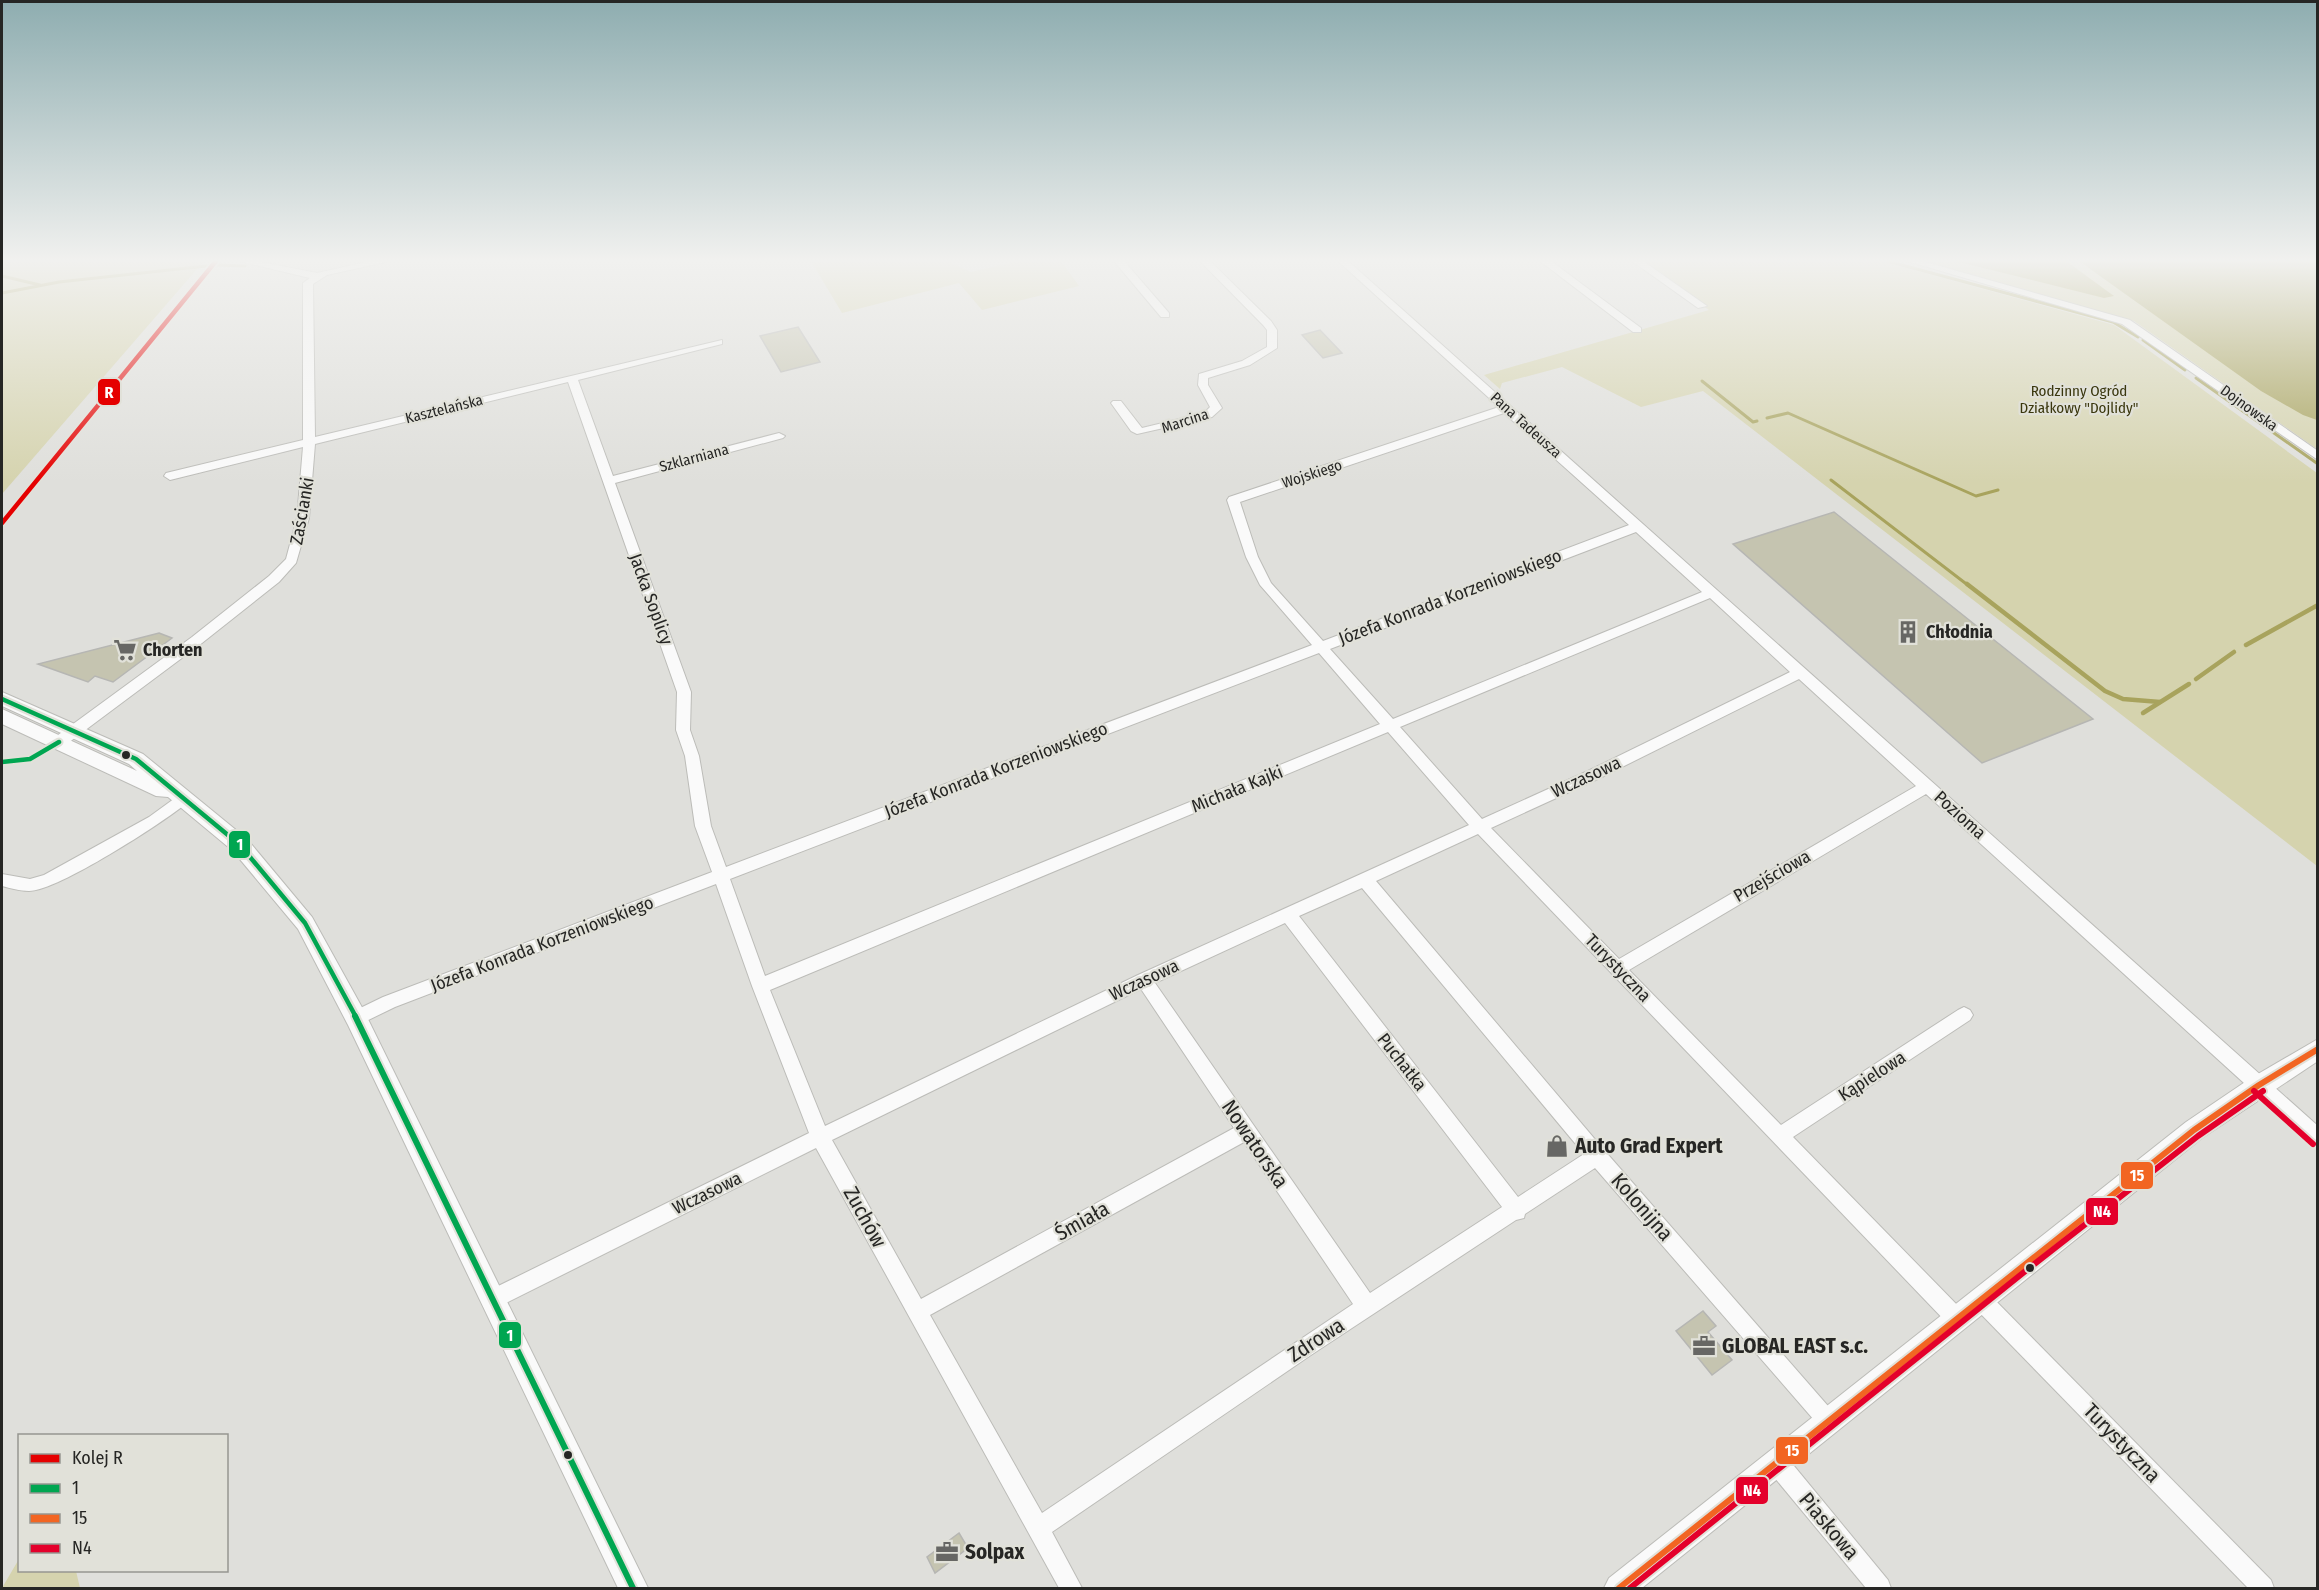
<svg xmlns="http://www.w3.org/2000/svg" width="2319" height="1590" font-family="'Fira Sans Condensed',sans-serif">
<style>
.green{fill:#d5d3ae}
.water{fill:#a8a35d}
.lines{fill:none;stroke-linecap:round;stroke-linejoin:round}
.stream-far1{stroke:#a8a35d;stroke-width:3}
.stream{stroke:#a8a35d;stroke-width:4.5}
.building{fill:#c5c4b0;stroke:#b6b6b3;stroke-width:1.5}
.minor-casing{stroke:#bcbcb8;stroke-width:2}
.tertiary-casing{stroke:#bcbcb8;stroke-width:2}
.minor{fill:#fafafa;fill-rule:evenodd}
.tertiary{fill:#fafafa;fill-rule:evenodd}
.bus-1-far1-casing{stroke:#e1e1d9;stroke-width:9}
.bus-1-casing{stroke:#e1e1d9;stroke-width:10}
.bus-2-casing{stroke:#e1e1d9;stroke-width:10}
.bus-3-casing{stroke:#e1e1d9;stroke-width:10}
.bus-1-far1{stroke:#00a651;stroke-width:4.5}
.bus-1{stroke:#00a651;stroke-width:6}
.bus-2{stroke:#f26522;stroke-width:6}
.bus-3{stroke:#e4002b;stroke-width:6}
.rail-1-casing{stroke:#e1e1d9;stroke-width:8}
.rail-1{stroke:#e50000;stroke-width:4.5}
.bus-dot{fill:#262624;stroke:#e1e1d9;stroke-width:2}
.labels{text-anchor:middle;stroke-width:4.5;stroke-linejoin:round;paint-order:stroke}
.far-park-label{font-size:15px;fill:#3a370e;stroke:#e1e1d9}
.far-street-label{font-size:15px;fill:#262624;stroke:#e1e1d9}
.street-label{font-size:18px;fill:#262624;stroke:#e1e1d9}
.poi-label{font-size:18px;font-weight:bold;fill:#262624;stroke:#e1e1d9;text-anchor:start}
.near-street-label{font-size:21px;fill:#262624;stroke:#e1e1d9}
.near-poi-label{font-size:21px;font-weight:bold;fill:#262624;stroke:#e1e1d9;text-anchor:start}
.line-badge{stroke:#e1e1d9;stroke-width:2}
.badge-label{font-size:16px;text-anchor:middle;font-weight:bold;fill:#fff}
</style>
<rect width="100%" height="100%" fill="#dfdfdb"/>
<g class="green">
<polygon points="2,261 204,261 2,494"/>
<polygon points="811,261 946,261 971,272 1019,261 1061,261 1079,286 982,310 959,283 842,313"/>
<polygon points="1641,261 1881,261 2114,325 2317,473 2317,866 1703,391 1641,407 1562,367 1502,383 1500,389 1484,375 1709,310"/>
<polygon points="1919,261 2317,261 2317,449 2134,321"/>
<polygon points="19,1559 20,1570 76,1571 80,1588 2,1588"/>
</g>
<g class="water">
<polygon points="1955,261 2066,261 2114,296 2104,298"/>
<polygon points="2079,261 2317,261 2317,420 2303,415 2261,391"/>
</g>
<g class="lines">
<g class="stream-far1">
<polyline points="1887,261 2113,322 2138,337"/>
<polyline points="218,265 245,266"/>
<polyline points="2,276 40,285"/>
<polyline points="2,293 59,282 206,266"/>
<polyline points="2143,340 2185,370"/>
<polyline points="2196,378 2318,464"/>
<polyline points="1702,381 1753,422 1757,421"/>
<polyline points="1767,418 1788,413 1976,496 1998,490"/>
<polyline points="1831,480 1969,586"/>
</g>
<g class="stream">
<polyline points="1967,584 2105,691 2123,699 2160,702"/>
<polyline points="2246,645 2318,605"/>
<polyline points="2196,679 2234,652"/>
<polyline points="2143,713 2189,684"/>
</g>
</g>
<g class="building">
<polygon points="798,327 820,362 781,372 760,336"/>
<polygon points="1320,330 1342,353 1323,358 1302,335"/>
<polygon points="1834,512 2093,719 1982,763 1733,544"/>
<polygon points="159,633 172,638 113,682 95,676 88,682 38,664"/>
<polygon points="1703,1311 1716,1326 1708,1332 1732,1360 1712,1375 1676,1331"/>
<polygon points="959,1533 968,1548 935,1573 927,1557"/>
</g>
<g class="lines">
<g class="minor-casing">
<g id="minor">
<path d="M238 261H256L317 273 371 261H390L327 275 313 284 315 437 722 340V344L578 380 613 476 779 433 785 436 783 438 615 483 691 692 690 730 699 756 711 826 726 867 1312 645 1260 585 1246 557 1227 500 1229 497 1499 407 1338 261H1348L2318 1126V1146L2311 1144 1926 794 1629 970 1781 1125 1958 1010 1964 1007 1970 1010 1973 1015 1970 1020 1793 1137 1964 1312 1967 1319 1964 1326 1957 1329 1950 1326 1478 834 1376 881 1604 1150 1835 1414 1839 1421 1835 1428 1828 1432 1821 1428 1595 1168 1525 1214 1524 1218 1516 1220 1311 1355 1052 1532 1082 1588H1059L816 1148 498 1307 491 1310 484 1307 481 1300 484 1293 809 1133 752 986 716 884 395 1007 356 1026 350 1023 347 1018 350 1013 383 997 712 872 695 826 685 756 676 730 677 692 568 382 315 444 309 518 296 563 279 582 202 643 64 746H54L52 742 54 738 192 637 269 576 286 559 297 518 303 447 170 480 164 476 166 473 303 440V283L310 278ZM1504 413 1629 525 1323 641 1271 583 1258 557 1240 502ZM1636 532 1702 592 1393 719 1330 649ZM1710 598 1790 672 1590 770 1482 819 1400 727ZM1319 653 1380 724 765 976 730 879ZM1799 679 1916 786 1619 959 1491 828 1600 778ZM1388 732 1469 825 1138 975 825 1126 770 990ZM1362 888 1584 1154 1518 1197 1299 916ZM1285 923 1502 1207 1370 1293 1155 983ZM1141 989 1234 1128 921 1299 832 1140ZM1244 1142 1353 1304 1042 1513 930 1315Z"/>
<polygon points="1114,261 1124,261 1169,313 1169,317 1161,317"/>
<polygon points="1200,261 1210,261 1271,321 1277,330 1277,348 1250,365 1208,378 1208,385 1222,408 1212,417 1137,434 1131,431 1111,403 1113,401 1121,401 1142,428 1204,413 1210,407 1198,385 1199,374 1242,361 1267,347 1267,330 1263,325"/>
<polygon points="1540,261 1551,261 1641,328 1641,332 1633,332"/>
<polygon points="1632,261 1643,261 1707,306 1698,308"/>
<polygon points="1907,261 1922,261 2130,320 2318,451 2318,460 2122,324"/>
<path d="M182 793 187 795 190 799 187 803C162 823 58 891 29 891 20 891 10 888 2 886V874L30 879 44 875 149 817Z"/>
<polygon points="1980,1289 1987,1292 2271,1580 2274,1588 2248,1588 1973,1306 1970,1299 1973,1292"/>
<polygon points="1777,1452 1785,1455 1888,1580 1891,1588 1866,1588 1769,1471 1766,1463 1769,1455"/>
</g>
</g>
<g class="tertiary-casing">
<g id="tertiary">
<polygon points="2,692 143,754 247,839 312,917 364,1011 648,1588 618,1588 348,1025 298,929 233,851 168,797 156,796 2,724 2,709 137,771 129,764 2,706"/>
<polygon points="2318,1039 2318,1061 2202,1138 1642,1588 1604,1588 1609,1578 2186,1122 2251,1078"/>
</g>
</g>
<use href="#minor" class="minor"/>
<use href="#tertiary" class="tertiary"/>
<g class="bus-1-far1-casing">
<g id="bus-1-far1">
<polyline points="2,699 136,759 240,845 305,923 356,1017"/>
<polyline points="2,762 30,759 59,742"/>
</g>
</g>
<g class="bus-1-casing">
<polyline id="bus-1" points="355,1016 633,1588"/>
</g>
<g class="bus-2-casing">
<polyline id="bus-2" points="1619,1588 2194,1130 2259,1085 2318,1049"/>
</g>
<g class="bus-3-casing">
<g id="bus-3">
<polyline points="2254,1091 2313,1144"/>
<polyline points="1630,1588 2028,1269 2198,1136 2263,1091"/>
</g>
</g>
<use href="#bus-1-far1" class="bus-1-far1"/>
<use href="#bus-1" class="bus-1"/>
<use href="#bus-2" class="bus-2"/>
<use href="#bus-3" class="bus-3"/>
<g class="rail-1-casing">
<polyline id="rail-1" points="2,523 216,261"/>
</g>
<use href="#rail-1" class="rail-1"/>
</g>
<linearGradient id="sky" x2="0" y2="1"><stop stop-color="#8eadb0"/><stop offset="0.54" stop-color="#f1f1ef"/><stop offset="1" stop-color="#f1f1ef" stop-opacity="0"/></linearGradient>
<rect width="2319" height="483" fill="url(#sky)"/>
<defs>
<g id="building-bare" transform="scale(1.8)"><path d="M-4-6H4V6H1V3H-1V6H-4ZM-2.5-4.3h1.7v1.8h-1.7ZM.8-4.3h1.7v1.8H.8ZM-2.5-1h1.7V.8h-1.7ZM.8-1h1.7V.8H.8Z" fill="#676764" stroke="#e1e1d9" stroke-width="2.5" paint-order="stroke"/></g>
<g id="supermarket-bare" transform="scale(1.8)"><path d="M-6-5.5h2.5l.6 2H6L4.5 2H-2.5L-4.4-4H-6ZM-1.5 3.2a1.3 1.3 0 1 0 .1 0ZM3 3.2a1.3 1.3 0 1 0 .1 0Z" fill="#676764" stroke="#e1e1d9" stroke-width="2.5" paint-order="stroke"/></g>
<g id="shop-bare" transform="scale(1.8)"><path d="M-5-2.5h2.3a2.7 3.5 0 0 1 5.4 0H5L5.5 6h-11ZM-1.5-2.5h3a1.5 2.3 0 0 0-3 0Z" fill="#676764" stroke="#e1e1d9" stroke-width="2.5" paint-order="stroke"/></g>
<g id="office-bare" transform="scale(1.8)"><path d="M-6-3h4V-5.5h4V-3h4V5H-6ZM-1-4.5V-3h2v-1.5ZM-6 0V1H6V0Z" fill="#676764" stroke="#e1e1d9" stroke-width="2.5" paint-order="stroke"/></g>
</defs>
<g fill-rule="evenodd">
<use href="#building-bare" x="1908" y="632"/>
<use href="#supermarket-bare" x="125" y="650"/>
<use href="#shop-bare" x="1557" y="1146"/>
<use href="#office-bare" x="1704" y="1346"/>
<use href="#office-bare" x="947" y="1552"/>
</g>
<g class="bus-dot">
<circle cx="126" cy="755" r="5"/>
<circle cx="2030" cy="1268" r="5"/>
<circle cx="568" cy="1455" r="5"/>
</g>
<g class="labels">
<g class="far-park-label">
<text x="2079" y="396">Rodzinny Ogród<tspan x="2079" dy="17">Działkowy "Dojlidy"</tspan></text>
</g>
<g class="far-street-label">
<text transform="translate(2249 408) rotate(36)" y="5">Dojnowska</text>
<text transform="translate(444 409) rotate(-14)" y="5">Kasztelańska</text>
<text transform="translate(1185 421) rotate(-18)" y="5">Marcina</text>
<text transform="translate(1526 425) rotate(42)" y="5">Pana Tadeusza</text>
<text transform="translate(694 458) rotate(-15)" y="5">Szklarniana</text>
<text transform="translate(1312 474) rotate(-18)" y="5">Wojskiego</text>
</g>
<g class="street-label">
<text transform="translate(302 511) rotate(-80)" y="6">Zaścianki</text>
<text transform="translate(1450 597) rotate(-21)" y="6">Józefa Konrada Korzeniowskiego</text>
<text transform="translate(651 599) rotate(70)" y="6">Jacka Soplicy</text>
<text transform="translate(996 770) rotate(-21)" y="6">Józefa Konrada Korzeniowskiego</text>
<text transform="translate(1586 777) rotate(-25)" y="6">Wczasowa</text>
<text transform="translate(1237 789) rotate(-22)" y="6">Michała Kajki</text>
<text transform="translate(1960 815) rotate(42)" y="6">Pozioma</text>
<text transform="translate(1772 876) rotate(-30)" y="6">Przejściowa</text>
<text transform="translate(542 944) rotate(-21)" y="6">Józefa Konrada Korzeniowskiego</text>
<text transform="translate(1618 968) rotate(46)" y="6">Turystyczna</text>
<text transform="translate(1144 980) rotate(-25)" y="6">Wczasowa</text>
<text transform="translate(1402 1062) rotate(52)" y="6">Puchatka</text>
<text transform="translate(1872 1076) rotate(-33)" y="6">Kąpielowa</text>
<text transform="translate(707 1193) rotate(-26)" y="6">Wczasowa</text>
</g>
<g class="poi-label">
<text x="1926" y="638">Chłodnia</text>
<text x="143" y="656">Chorten</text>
</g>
<g class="near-street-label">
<text transform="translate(1255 1144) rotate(56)" y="7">Nowatorska</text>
<text transform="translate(1642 1207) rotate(49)" y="7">Kolonijna</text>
<text transform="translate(865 1217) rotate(61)" y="7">Zuchów</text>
<text transform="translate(1082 1221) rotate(-29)" y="7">Śmiała</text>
<text transform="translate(1316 1340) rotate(-33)" y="7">Zdrowa</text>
<text transform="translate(2122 1443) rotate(46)" y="7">Turystyczna</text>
<text transform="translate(1829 1526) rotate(50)" y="7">Piaskowa</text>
</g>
<g class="near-poi-label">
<text x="1575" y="1153">Auto Grad Expert</text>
<text x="1722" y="1353">GLOBAL EAST s.c.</text>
<text x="965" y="1559">Solpax</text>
</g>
</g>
<g class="line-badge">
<rect x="97" y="378" width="24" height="28" rx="6" fill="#e50000"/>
<rect x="228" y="830" width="23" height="29" rx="6" fill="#00a651"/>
<rect x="2120" y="1161" width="34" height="29" rx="6" fill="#f26522"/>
<rect x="2085" y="1197" width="34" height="29" rx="6" fill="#e4002b"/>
<rect x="498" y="1321" width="24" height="28" rx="6" fill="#00a651"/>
<rect x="1775" y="1436" width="34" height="29" rx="6" fill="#f26522"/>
<rect x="1735" y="1476" width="34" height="29" rx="6" fill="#e4002b"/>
</g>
<g class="badge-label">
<text x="109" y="398">R</text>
<text x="240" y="850">1</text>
<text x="2137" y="1181">15</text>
<text x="2102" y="1217">N4</text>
<text x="510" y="1341">1</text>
<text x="1792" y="1456">15</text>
<text x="1752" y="1496">N4</text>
</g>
<rect width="2319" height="1590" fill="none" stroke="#262624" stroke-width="6"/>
<rect x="18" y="1434" width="210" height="138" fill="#e1e1d9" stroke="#969691" stroke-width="1.5"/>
<rect x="30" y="1454" width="30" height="9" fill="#e50000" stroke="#969691" stroke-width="1.5"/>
<text x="72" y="1464" font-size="18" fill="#262624">Kolej R</text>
<rect x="30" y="1484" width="30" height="9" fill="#00a651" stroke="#969691" stroke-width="1.5"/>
<text x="72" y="1494" font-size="18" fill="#262624">1</text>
<rect x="30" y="1514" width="30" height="9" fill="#f26522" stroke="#969691" stroke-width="1.5"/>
<text x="72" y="1524" font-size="18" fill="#262624">15</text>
<rect x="30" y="1544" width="30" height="9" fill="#e4002b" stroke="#969691" stroke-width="1.5"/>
<text x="72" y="1554" font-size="18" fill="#262624">N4</text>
</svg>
